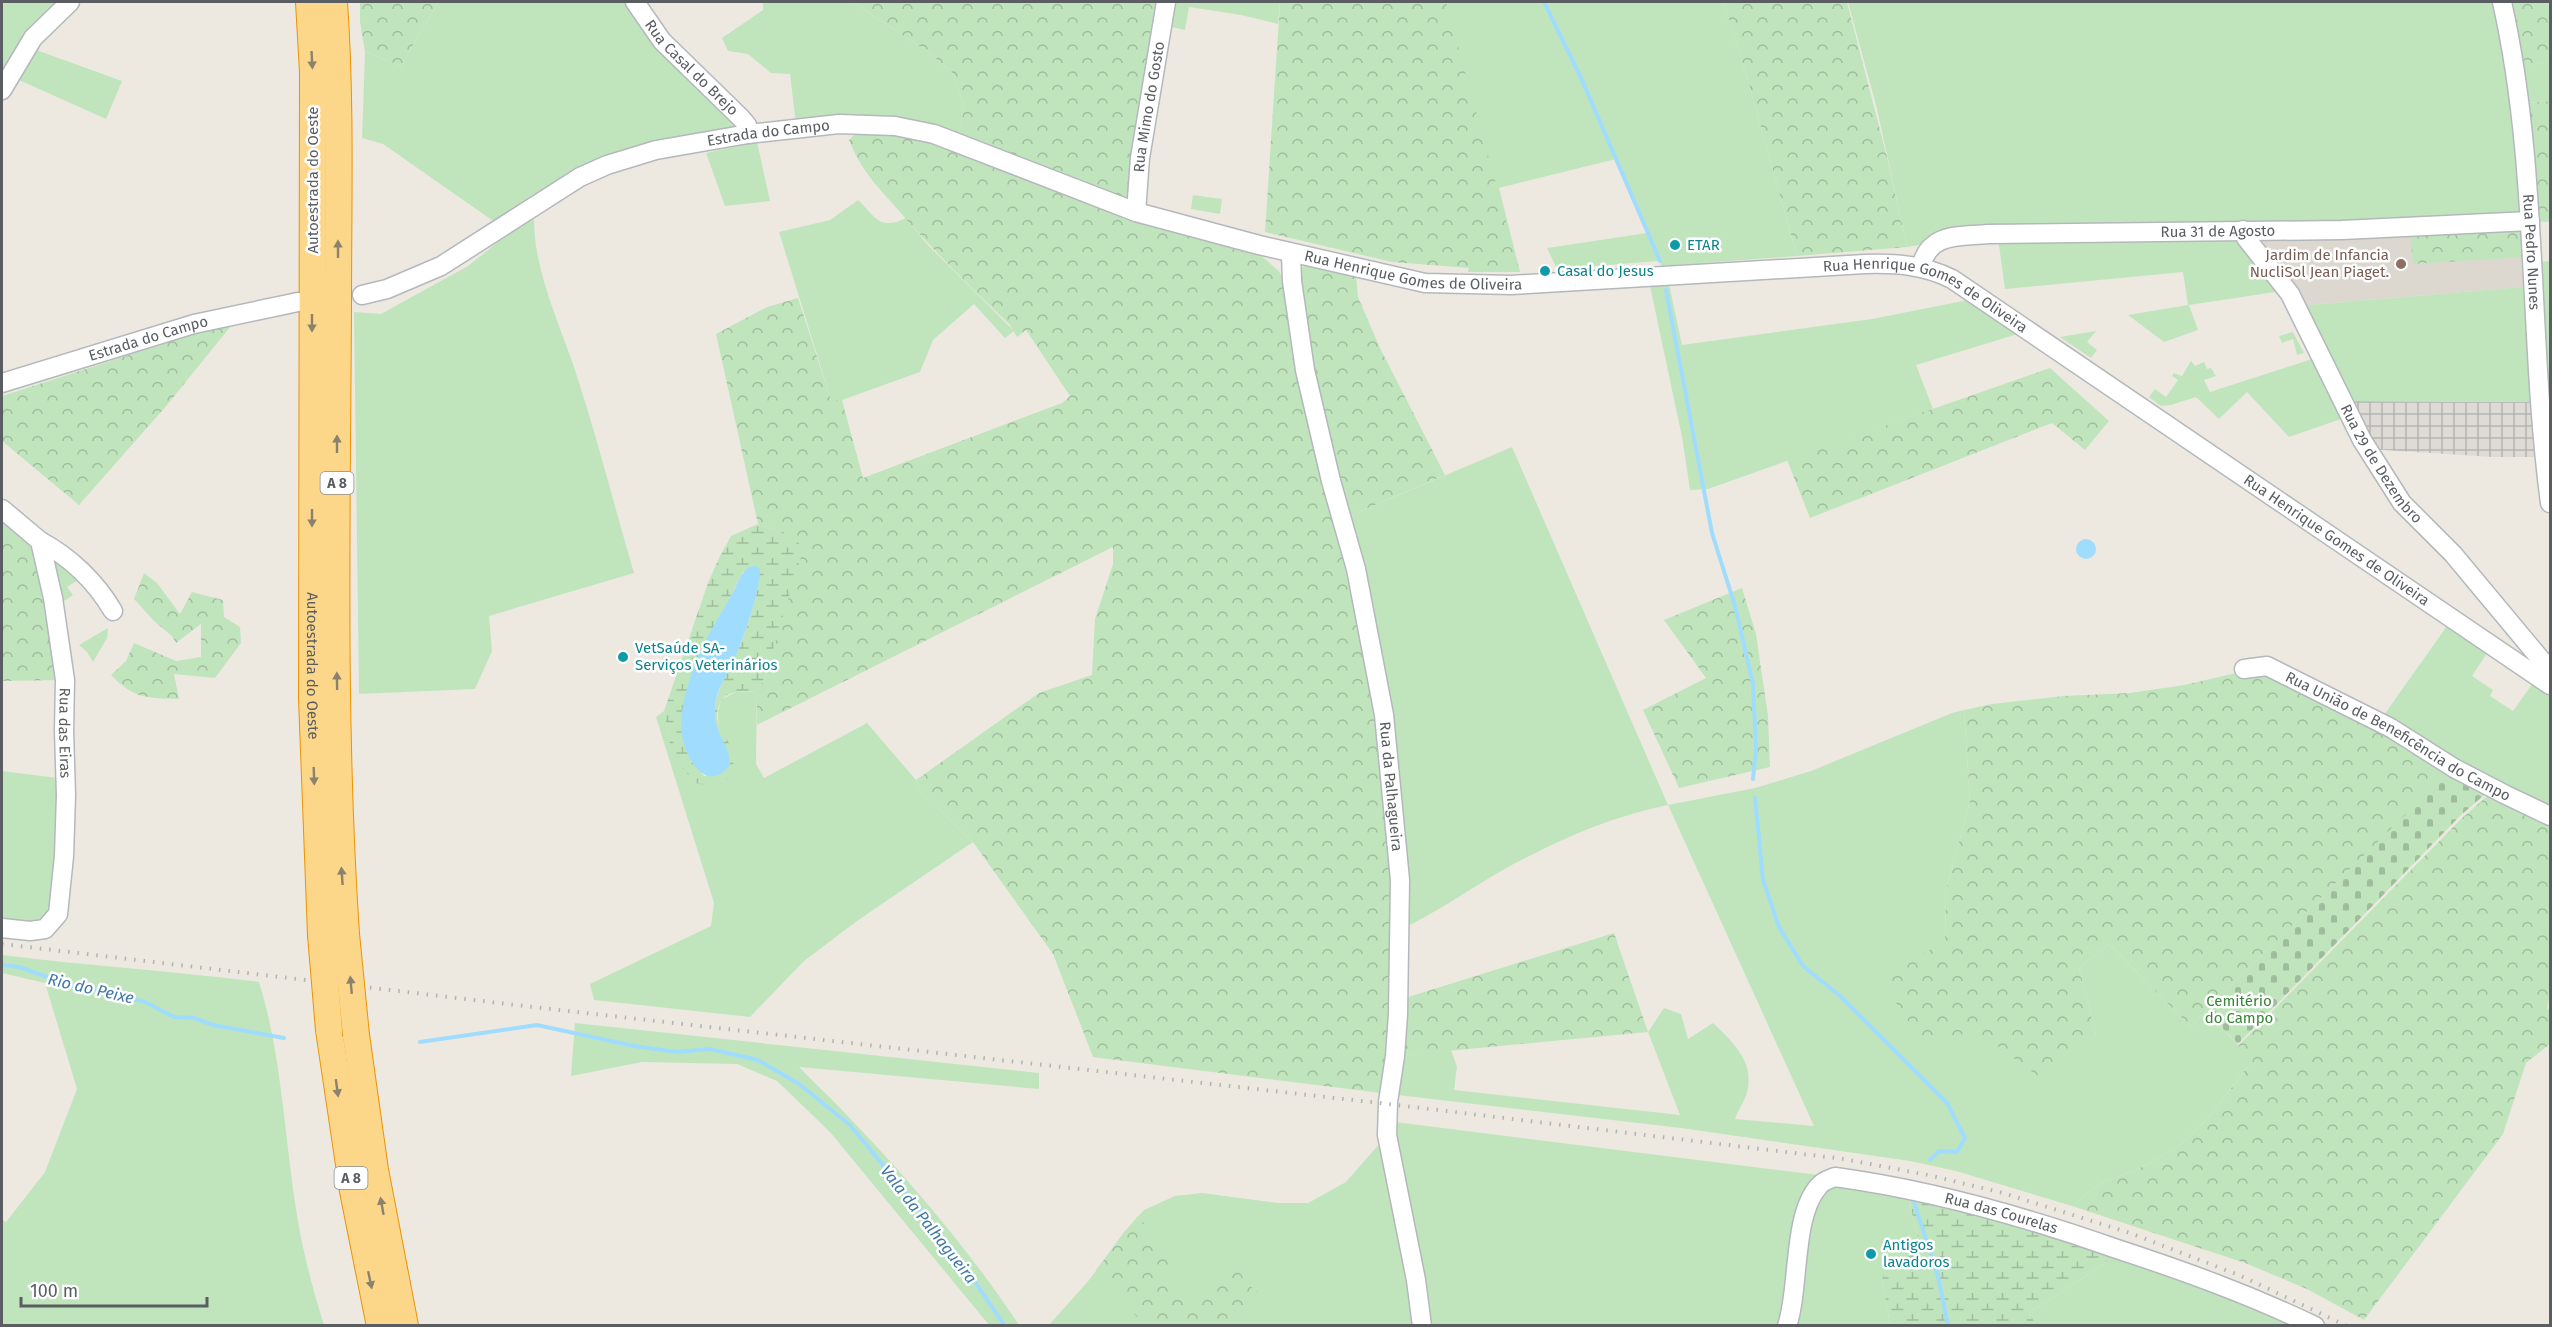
<svg xmlns="http://www.w3.org/2000/svg" width="2552" height="1327" font-family="'Fira Sans',sans-serif">
<style>
.industrial{fill:url(#industrial-grid)}
.education{fill:#ddd8cf}
.grass{fill:#c0e5bd}
.forest{fill:url(#forest-crowns)}
.wetland{fill:url(#wetland-marsh);fill-rule:evenodd}
.cemetery{fill:url(#cemetery-stones)}
.water{fill:#a0dcfe}
.lines{fill:none;stroke-linecap:round;stroke-linejoin:round}
.stream{stroke:#a0dcfe;stroke-width:4}
.minor-casing{stroke:#b4b8bc;stroke-width:21}
.highway-casing{stroke:#ec9302;stroke-width:28}
.minor{stroke:#fff;stroke-width:18}
.highway{stroke:#fcd789;stroke-width:26}
.rail{stroke:#b1b2b2;stroke-width:4;stroke-dasharray:1.5 8;stroke-linecap:butt}
.highway-bridge-casing{stroke:#ec9302;stroke-width:28;stroke-linecap:butt}
.highway-bridge{stroke:#fcd789;stroke-width:26}
.oneway{fill:#8b826e}
.culture-dot{fill:#0f9aa8;stroke:#fff;stroke-width:2}
.education-dot{fill:#8d6e63;stroke:#fff;stroke-width:2}
.labels{text-anchor:middle;stroke-width:5;stroke-linejoin:round;paint-order:stroke}
.shield{fill:#fff;stroke:#8c8e91;stroke-width:1.5}
.shield-label{font-size:14px;font-weight:bold;fill:#5a5e62}
.street-label{font-size:15px;fill:#5a5e62;stroke:#fff}
.culture-label{font-size:15px;fill:#0d838f;stroke:#fff;text-anchor:start}
.education-label{font-size:15px;fill:#785e54;stroke:#fff;text-anchor:end}
.park-label{font-size:15px;fill:#378636;stroke:#fff}
.water-label{font-size:16px;font-style:italic;fill:#3c77a7;stroke:#fff}
</style>
<defs>
<pattern id="industrial-grid" width="8" height="8" patternUnits="userSpaceOnUse" patternTransform="scale(1.5)"><rect width="8" height="8" fill="#dedbd6"/><path d="M0 4h8M4 0v8" fill="none" stroke="#b7b5b1"/></pattern>
<pattern id="forest-crowns" width="20" height="18" patternUnits="userSpaceOnUse" patternTransform="scale(1.5)"><rect width="20" height="18" fill="#c0e5bd"/><path d="M2 6a3 3 0 1 1 6 0M12 15a3 3 0 1 1 6 0" fill="none" stroke="#9fbd9d"/></pattern>
<pattern id="wetland-marsh" width="20" height="14" patternUnits="userSpaceOnUse" patternTransform="scale(1.5)"><rect width="20" height="14" fill="#c0e5bd"/><path d="M1 5h8M5 5V1M11 12h8M15 12V8" fill="none" stroke="#9fbd9d"/></pattern>
<pattern id="cemetery-stones" width="16" height="16" patternUnits="userSpaceOnUse" patternTransform="scale(1.5)"><rect width="16" height="16" fill="#c0e5bd"/><path d="M2 7V4a2 2 0 0 1 4 0v3zM10 15v-3a2 2 0 0 1 4 0v3z" fill="#9fbd9d"/></pattern>
</defs>
<rect width="100%" height="100%" fill="#ede9e1"/>
<polygon class="industrial" points="2344,401 2541,402 2544,457 2493,457 2368,449"/>
<polygon class="education" points="2508,221 2535,286 2297,306 2246,238"/>
<g class="grass">
<polygon points="2,2 70,2 2,90"/>
<polygon points="438,2 631,2 737,124 737,127 619,153 496,223 383,144 362,138 365,52 401,66"/>
<polygon points="763,2 853,2 931,54 952,72 964,106 959,135 796,124 790,74 771,73 748,54 728,51 722,38 763,10"/>
<polygon points="1166,2 1280,2 1278,24 1241,15 1189,7 1185,30 1162,25"/>
<polygon points="1401,2 1723,2 1745,70 1797,256 1662,266 1659,261 1557,269 1547,248 1647,233 1616,159 1499,188 1520,272 1468,272 1469,265"/>
<polygon points="1848,2 2502,2 2515,67 2550,62 2550,101 2526,103 2530,221 2243,230 2288,290 2189,305 2198,330 2164,342 2128,315 2188,305 2183,272 2005,289 1998,238 1988,234 1907,247 1877,109"/>
<polygon points="28,47 122,81 106,119 10,76"/>
<polygon points="757,142 770,201 725,206 706,153"/>
<polygon points="1193,195 1222,199 1220,214 1191,209"/>
<path d="M858 200C876 217 879 231 906 218L927 244 1014 331 1005 338 974 304 933 340 920 372 842 400H831L779 232 830 220Z"/>
<path d="M534 219C534 271 559 322 575 370 597 437 614 505 634 573L489 616 492 651 475 689 359 694 354 312 381 314 468 266 513 230Z"/>
<polygon points="2550,261 2550,503 2540,402 2344,401 2297,306 2534,286 2534,262"/>
<polygon points="1669,284 1682,345 1872,319 1973,299 2021,333 1916,365 1933,409 1708,489 1690,490 1682,437 1650,286"/>
<polygon points="2096,331 2087,342 2097,350 2091,358 2060,337"/>
<polygon points="2293,332 2304,353 2297,355 2293,339 2282,343 2279,336"/>
<polygon points="2315,358 2326,382 2324,386 2327,392 2330,392 2344,418 2289,437 2247,392 2219,419 2196,397 2171,405 2161,406 2149,397 2155,389 2166,397 2178,380 2172,376 2174,373 2182,376 2191,361 2195,366 2204,362 2207,369 2211,368 2216,376 2204,380 2210,392"/>
<path d="M1512 447 1668 805 1755 788 1811 771 1952 713 1964 710 1970 802 1946 889 1945 942 1975 1030 2096 1035 2079 968 2109 944 2191 1027 2205 1011 2253 1060 2208 1118 2177 1148 2140 1168 2100 1184 2072 1206 1956 1171 1910 1161 1681 1128 1389 1094 1395 1056 1451 1050 1457 1067 1454 1090 1680 1115 1648 1032 1664 1008 1681 1014 1688 1039 1713 1023C1733 1042 1755 1062 1747 1092 1745 1101 1738 1110 1735 1119L1814 1126 1668 805C1609 817 1555 841 1503 870 1468 890 1436 913 1400 930L1342 519Z"/>
<polygon points="49,551 78,580 67,587 73,595 60,604"/>
<polygon points="2447,626 2487,653 2472,676 2493,690 2490,696 2513,711 2533,683 2550,694 2550,816 2379,722"/>
<polygon points="108,628 107,638 93,662 87,652 79,645"/>
<path d="M757 691 756 764 764 778 867 723 916 780 920 791 973 842 857 921 804 961 750 1017 594 1000 590 984 711 926 714 903 656 717 664 711C670 745 673 756 695 783L735 758C725 738 711 721 722 699L736 692Z"/>
<polygon points="2,771 66,779 64,856 45,929 2,928"/>
<path d="M2 955C87 966 174 971 259 982 282 1056 284 1133 296 1209 302 1249 312 1287 324 1325H2V1220L6 1222 45 1172 77 1089 45 983 2 973Z"/>
<path d="M575 1023 1039 1073V1089L799 1067C812 1081 827 1094 841 1109 906 1176 968 1248 1019 1325H989L830 1132 777 1081 737 1064 642 1062 571 1076Z"/>
<polygon points="1387,1121 1835,1177 1821,1184 1787,1325 1048,1326 1090,1279 1124,1232 1144,1210 1175,1196 1202,1193 1278,1203 1308,1203 1346,1182 1387,1135"/>
<polygon points="1832,1184 1908,1195 1920,1248 1882,1280 1890,1325 1793,1326 1812,1206"/>
<polygon points="2124,1251 2315,1325 2036,1326 2029,1313"/>
</g>
<g class="forest">
<polygon points="360,2 438,2 401,66 365,52 360,22"/>
<polygon points="853,2 1166,2 1138,208 959,135 964,106 952,72 931,54"/>
<polygon points="1280,2 1446,2 1520,272 1392,262 1265,232"/>
<polygon points="1723,2 1847,2 1888,161 1907,247 1797,256 1745,70"/>
<polygon points="2502,2 2550,2 2550,62 2515,68"/>
<polygon points="2550,101 2550,222 2530,221 2526,103"/>
<path d="M867 133 914 137 1254 250 1279 271 1284 281 1304 266 1311 265 1356 276 1358 297 1380 348 1445 475 1342 519 1384 715 1405 998 1614 933 1648 1032 1395 1056 1389 1094 1093 1057 1053 954 973 842 920 791 916 780 1039 693 1092 675 1095 619 1113 564V547L757 725V691L764 679 781 620 796 543 783 532 758 524 716 334 767 307 798 298 831 400H842L863 478 1062 403 1070 396 1026 330 1017 337 1010 325C974 291 939 256 906 219 881 189 864 177 849 140L855 134Z"/>
<polygon points="2521,226 2525,257 2413,264 2410,231"/>
<polygon points="235,321 167,405 79,505 2,441 2,396"/>
<polygon points="2050,368 2109,421 2085,450 2052,423 1810,518 1787,460"/>
<polygon points="2,509 40,541 65,680 2,681"/>
<path d="M144 573 157 583 180 614 192 592 223 600 224 617 240 627 241 643 215 678 174 674 179 699C147 698 134 699 111 675L126 661 134 643 176 661 201 657V624L176 643 172 636 155 622 134 599Z"/>
<polygon points="1742,588 1756,634 1768,716 1770,767 1679,788 1643,710 1706,678 1664,620"/>
<polygon points="2267,666 2454,768 2205,1011 2191,1027 2109,944 2079,968 2096,1035 2038,1076 1975,1030 1925,1047 1879,977 1945,942 1946,889 1970,802 1964,710 1992,704 2064,696 2130,693 2184,685"/>
<polygon points="2493,791 2550,816 2550,991 2547,1010 2550,1007 2550,1044 2526,1063 2503,1134 2364,1320 2307,1289 2245,1263 2072,1206 2100,1184 2140,1168 2177,1148 2208,1118 2253,1060 2238,1046 2461,819"/>
<polygon points="1138,1216 1173,1259 1161,1272 1190,1302 1233,1261 1247,1284 1258,1292 1230,1325 1144,1325 1096,1270"/>
</g>
<g class="wetland">
<path d="M758 524 783 532 804 547 764 679 757 691C744 691 726 690 720 703 708 727 737 742 735 764 734 774 726 780 719 787L695 783 679 764 670 744 664 711 708 583 719 558 731 536ZM756 566C757 570 759 575 759 579 759 593 741 646 734 659 728 672 721 683 717 697 708 728 730 742 728 768L715 778 704 776 691 761 695 665 743 572Z"/>
<polygon points="1907,1190 2124,1251 2029,1313 2036,1325 1890,1325 1882,1280 1887,1260 1920,1248"/>
</g>
<polygon class="cemetery" points="2451,770 2490,790 2460,816 2238,1044 2205,1011"/>
<g class="water">
<circle cx="2086" cy="549" r="10"/>
<path d="M756 566 760 570C761 589 743 639 735 658 729 672 719 685 716 700 710 733 730 741 730 765 704 799 680 749 681 725 681 705 688 685 694 666 704 640 720 616 733 592 737 586 739 577 744 572 747 567 751 566 756 566Z"/>
</g>
<g class="lines">
<g class="stream">
<polyline points="1544,2 1582,80 1660,261"/>
<polyline points="1666,290 1712,533 1735,606 1753,684 1756,748 1753,779"/>
<polyline points="1755,798 1763,880 1779,927 1803,966 1840,996 1947,1103 1965,1138 1957,1152 1939,1151 1930,1160"/>
<polyline points="2,965 19,967 73,986 105,990 124,998 143,1001 174,1017 194,1018 213,1025 284,1038"/>
<polyline points="420,1042 537,1025 634,1046 677,1052 710,1049 758,1060 799,1084 850,1125 954,1251 1005,1326"/>
<polyline points="1913,1199 1938,1276 1948,1326"/>
</g>
<g class="minor-casing">
<g id="minor">
<path id="s1" d="M635 2 662 41 741 118 747 125 748 134"/>
<path id="s2" d="M2502 2C2539 166 2528 337 2550 503"/>
<polyline points="2,90 33,38 70,2"/>
<path id="s3" d="M1136 212 1140 158 1166 2"/>
<path id="s4" d="M2243 230 2246 238 2290 294 2362 440 2402 503 2453 554 2543 662 2544 668 2540 678"/>
<path id="s5" d="M1291 253 1292 281 1305 370 1331 481 1356 569 1384 715 1400 880 1398 1014 1395 1056 1388 1102 1387 1135 1416 1280 1422 1326"/>
<path id="s6" d="M1921 267C1929 232 1959 237 1988 234L2342 230 2530 221"/>
<path id="s7" d="M362 295 387 289 441 266 580 177 607 165 656 150 748 134 839 124 895 126 934 134 1136 212 1259 245 1425 283 1511 285 1865 264C1896 263 1924 265 1952 279L2550 685"/>
<path id="s8" d="M2 383 194 324 298 302"/>
<path id="s9" d="M2 509 40 541 53 598 65 680 64 731 66 795 64 856 58 914 45 929 30 931 2 928"/>
<path d="M40 541C70 557 96 582 113 611"/>
<path id="s10" d="M2244 669 2267 666 2391 728 2454 768 2504 794 2550 816"/>
<path id="s11" d="M1787 1326C1800 1288 1792 1215 1819 1186 1823 1181 1830 1179 1835 1177 1931 1190 2023 1216 2114 1248 2184 1271 2248 1294 2315 1326"/>
</g>
</g>
<g class="highway-casing">
<g id="highway">
<path id="s12" d="M309 2 313 72 312 698 321 935"/>
<path d="M334 2C341 103 338 205 338 306 337 515 332 725 346 934"/>
<polyline points="329,1030 353,1191 380,1326"/>
<polyline points="356,1035 375,1170 405,1326"/>
</g>
</g>
<use href="#minor" class="minor"/>
<use href="#highway" class="highway"/>
<polyline class="rail" points="2,944 533,1007 1388,1104 1844,1159 1928,1175 2003,1193 2130,1233 2241,1276 2347,1326"/>
<g class="highway-bridge-casing">
<g id="highway-bridge">
<polyline points="346,934 356,1035"/>
<polyline points="321,935 329,1030"/>
</g>
</g>
<use href="#highway-bridge" class="highway-bridge"/>
</g>
<defs><path id="oneway-solid" d="M-6-.8H1V-3.2L6.5 0L1 3.2V.8H-6Z" transform="scale(1.5)"/></defs>
<g class="oneway">
<use href="#oneway-solid" transform="translate(312 60) rotate(87)"/>
<use href="#oneway-solid" transform="translate(338 249) rotate(-90)"/>
<use href="#oneway-solid" transform="translate(312 323) rotate(90)"/>
<use href="#oneway-solid" transform="translate(337 444) rotate(-90)"/>
<use href="#oneway-solid" transform="translate(312 518) rotate(90)"/>
<use href="#oneway-solid" transform="translate(337 681) rotate(-91)"/>
<use href="#oneway-solid" transform="translate(314 776) rotate(88)"/>
<use href="#oneway-solid" transform="translate(342 876) rotate(-94)"/>
<use href="#oneway-solid" transform="translate(351 985) rotate(-95)"/>
<use href="#oneway-solid" transform="translate(337 1088) rotate(82)"/>
<use href="#oneway-solid" transform="translate(382 1206) rotate(-100)"/>
<use href="#oneway-solid" transform="translate(370 1280) rotate(78)"/>
</g>
<g class="culture-dot">
<circle cx="1675" cy="245" r="6"/>
<circle cx="1545" cy="271" r="6"/>
<circle cx="623" cy="657" r="6"/>
<circle cx="1871" cy="1254" r="6"/>
</g>
<circle class="education-dot" cx="2401" cy="264" r="6"/>
<g class="labels">
<g class="shield">
<rect x="320.5" y="472" width="33" height="22" rx="4.5"/>
<rect x="334.5" y="1167" width="33" height="22" rx="4.5"/>
</g>
<g class="shield-label">
<text x="337" y="488">A 8</text>
<text x="351" y="1183">A 8</text>
</g>
<g class="street-label">
<text dy="5" stroke="none"><textPath href="#s1" startOffset="87">Rua Casal do Brejo</textPath></text>
<text dy="5" stroke="none"><textPath href="#s3" startOffset="106">Rua Mimo do Gosto</textPath></text>
<text dy="5" stroke="none"><textPath href="#s7" startOffset="444">Estrada do Campo</textPath></text>
<text transform="translate(313 180) rotate(-90)" y="5">Autoestrada do Oeste</text>
<text dy="5" stroke="none"><textPath href="#s6" startOffset="312">Rua 31 de Agosto</textPath></text>
<text dy="5" stroke="none"><textPath href="#s2" startOffset="252">Rua Pedro Nunes</textPath></text>
<text dy="5" stroke="none"><textPath href="#s7" startOffset="1112">Rua Henrique Gomes de Oliveira</textPath></text>
<text dy="5" stroke="none"><textPath href="#s7" startOffset="1634">Rua Henrique Gomes de Oliveira</textPath></text>
<text dy="5" stroke="none"><textPath href="#s8" startOffset="153">Estrada do Campo</textPath></text>
<text dy="5" stroke="none"><textPath href="#s4" startOffset="273">Rua 29 de Dezembro</textPath></text>
<text dy="5" stroke="none"><textPath href="#s7" startOffset="2120">Rua Henrique Gomes de Oliveira</textPath></text>
<text dy="5" stroke="none"><textPath href="#s12" startOffset="664">Autoestrada do Oeste</textPath></text>
<text dy="5" stroke="none"><textPath href="#s9" startOffset="244">Rua das Eiras</textPath></text>
<text dy="5" stroke="none"><textPath href="#s10" startOffset="172">Rua União de Beneficência do Campo</textPath></text>
<text dy="5" stroke="none"><textPath href="#s5" startOffset="544">Rua da Palhagueira</textPath></text>
<text dy="5" stroke="none"><textPath href="#s11" startOffset="334">Rua das Courelas</textPath></text>
</g>
<g class="culture-label">
<text x="1687" y="250">ETAR</text>
<text x="1557" y="276">Casal do Jesus</text>
<text x="635" y="653">VetSaúde SA-<tspan x="635" dy="17">Serviços Veterinários</tspan></text>
<text x="1883" y="1250">Antigos<tspan x="1883" dy="17">lavadoros</tspan></text>
</g>
<g class="education-label">
<text x="2389" y="260">Jardim de Infancia<tspan x="2389" dy="17">NucliSol Jean Piaget.</tspan></text>
</g>
<g class="park-label">
<text x="2239" y="1006">Cemitério<tspan x="2239" dy="17">do Campo</tspan></text>
</g>
<g class="water-label">
<text transform="translate(91 988) rotate(13)" y="6">Rio do Peixe</text>
<text transform="translate(929 1224) rotate(52)" y="6">Vala da Palhagueira</text>
</g>
</g>
<rect width="2552" height="1327" fill="none" stroke="#5a5e62" stroke-width="6"/>
<path d="M21 1297v9h186v-9" fill="none" stroke="#5a5e62" stroke-width="3"/>
<text x="30" y="1297" font-size="18" fill="#5a5e62" stroke="#ffffff" stroke-width="4.5" paint-order="stroke">100 m</text>
</svg>
